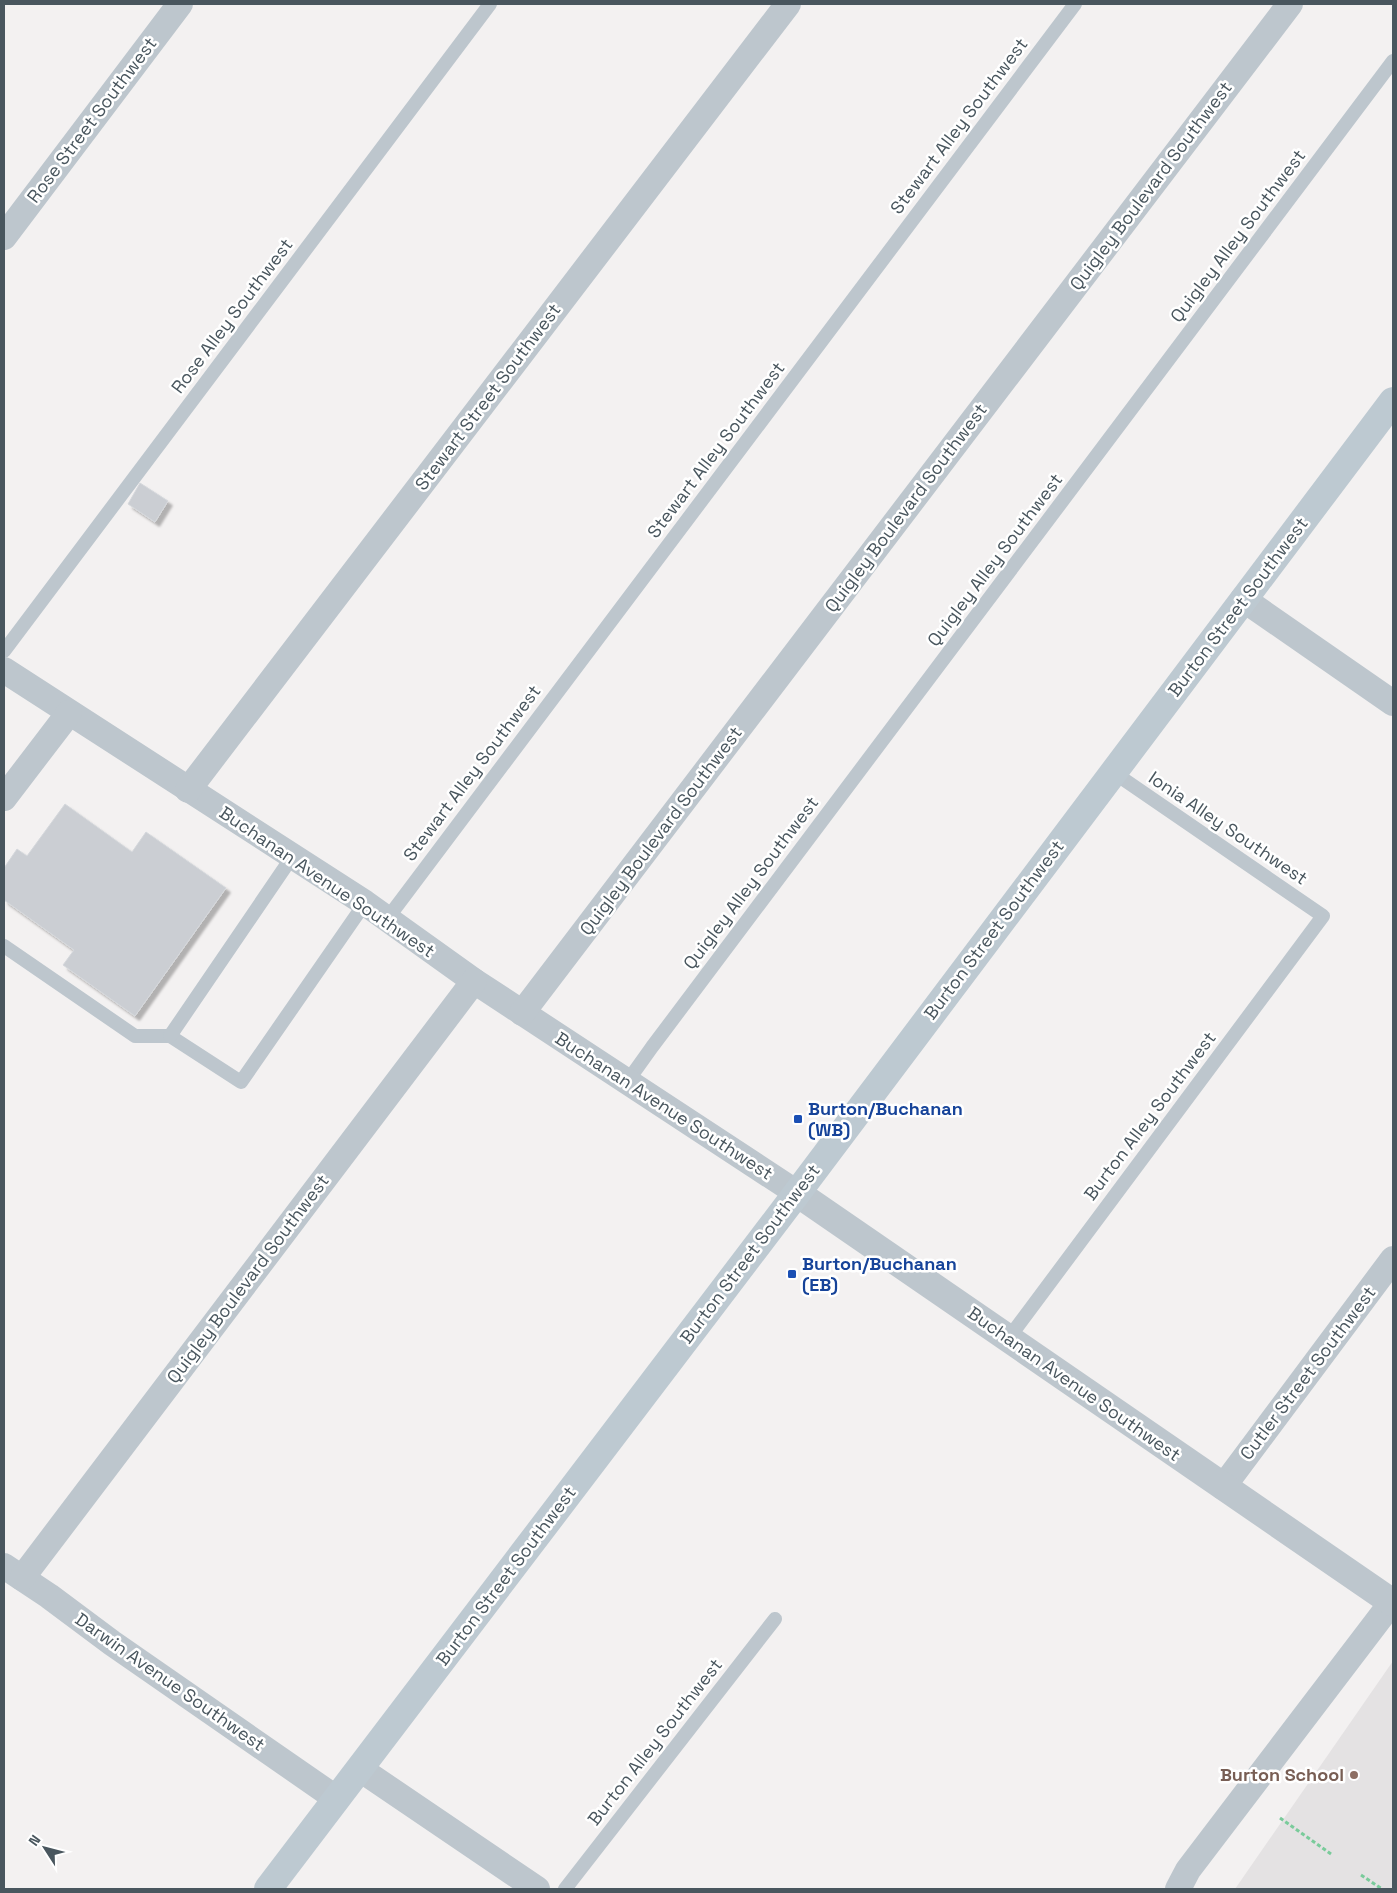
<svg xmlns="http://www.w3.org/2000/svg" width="1397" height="1893" font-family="'Space Grotesk',sans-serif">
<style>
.education{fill:#e4e2e3}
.building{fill:#cbced3;stroke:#d5d8dc;filter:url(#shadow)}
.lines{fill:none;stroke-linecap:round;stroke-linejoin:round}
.path{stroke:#7acb9b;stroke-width:3;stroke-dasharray:4 2.5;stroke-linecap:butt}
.service{stroke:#bdc6cd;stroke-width:14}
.minor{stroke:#bdc6cd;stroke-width:26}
.tertiary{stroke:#bdc6cd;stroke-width:28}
.secondary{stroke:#bdc9d1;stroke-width:28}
.transit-dot{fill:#1a4fb4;stroke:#fff;stroke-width:2}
.education-dot{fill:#8d6e63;stroke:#fff;stroke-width:2}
.labels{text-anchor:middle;stroke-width:5;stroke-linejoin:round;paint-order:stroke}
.street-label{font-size:18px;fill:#49565e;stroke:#fff}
.transit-label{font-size:18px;font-weight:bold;fill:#164399;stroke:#fff;text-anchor:start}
.education-label{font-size:18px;font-weight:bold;fill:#785e54;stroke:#fff;text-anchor:end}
</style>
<defs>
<filter id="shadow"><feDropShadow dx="4.5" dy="4.5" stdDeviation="1" flood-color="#0004"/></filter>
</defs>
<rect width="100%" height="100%" fill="#f3f1f1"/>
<polygon class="education" points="1393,1661 1393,1889 1235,1889"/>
<g class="building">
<polygon points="140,483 168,501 155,522 128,504"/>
<polygon points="65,804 132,852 146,832 226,888 135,1016 63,965 74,950 4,900 4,868 17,849 27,856"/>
</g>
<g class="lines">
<g class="path">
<polyline points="1280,1818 1331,1854"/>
<polyline points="1361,1875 1382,1889"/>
</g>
<g class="service">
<polyline points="4,651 490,4"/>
<polyline points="387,919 1075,4"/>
<polyline points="4,946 135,1036 170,1036 241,1082 365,903"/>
<polyline points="170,1036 292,857"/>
<polyline points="627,1082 652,1047 1393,61"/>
<polyline points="1008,1339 1323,916 1113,772"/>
<polyline points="565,1889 775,1619"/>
</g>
<g class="minor">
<polyline points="4,237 180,4"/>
<polyline points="1243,599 1393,703"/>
<polyline points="4,670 365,903 474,981 797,1193"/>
<polyline points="188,790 788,4"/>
<polyline points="4,798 69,713"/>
<polyline points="522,1013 1290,4"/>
<polyline points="1223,1487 1393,1259"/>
<polyline points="4,1566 49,1596 112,1643 337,1799"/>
<polyline points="22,1578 474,981"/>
<polyline points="360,1769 537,1889"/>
<polyline points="1178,1889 1188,1870 1392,1602"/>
</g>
<polyline class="tertiary" points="797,1193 1393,1603"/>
<polyline class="secondary" points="268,1889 797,1193 1393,401"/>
</g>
<g class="transit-dot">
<rect x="793" y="1114" width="10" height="10" rx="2.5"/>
<rect x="787" y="1269" width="10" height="10" rx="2.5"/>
</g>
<circle class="education-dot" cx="1354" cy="1775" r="5"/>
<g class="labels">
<g class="street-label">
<text transform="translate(92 120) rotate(-53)" y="6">Rose Street Southwest</text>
<text transform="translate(959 126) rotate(-53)" y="6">Stewart Alley Southwest</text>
<text transform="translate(1151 186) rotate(-53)" y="6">Quigley Boulevard Southwest</text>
<text transform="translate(1238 236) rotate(-53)" y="6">Quigley Alley Southwest</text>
<text transform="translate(232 316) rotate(-53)" y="6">Rose Alley Southwest</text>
<text transform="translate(488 397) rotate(-53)" y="6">Stewart Street Southwest</text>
<text transform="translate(716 450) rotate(-53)" y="6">Stewart Alley Southwest</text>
<text transform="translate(906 508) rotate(-53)" y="6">Quigley Boulevard Southwest</text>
<text transform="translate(995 560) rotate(-53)" y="6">Quigley Alley Southwest</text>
<text transform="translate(1238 607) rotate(-53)" y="6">Burton Street Southwest</text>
<text transform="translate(472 773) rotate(-53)" y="6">Stewart Alley Southwest</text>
<text transform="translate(1228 828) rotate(34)" y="6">Ionia Alley Southwest</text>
<text transform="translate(661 831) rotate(-53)" y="6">Quigley Boulevard Southwest</text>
<text transform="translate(327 882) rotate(34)" y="6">Buchanan Avenue Southwest</text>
<text transform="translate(751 883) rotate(-53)" y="6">Quigley Alley Southwest</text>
<text transform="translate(994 930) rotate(-53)" y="6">Burton Street Southwest</text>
<text transform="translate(664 1106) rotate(33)" y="6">Buchanan Avenue Southwest</text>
<text transform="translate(1150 1116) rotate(-53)" y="6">Burton Alley Southwest</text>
<text transform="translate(750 1254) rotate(-53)" y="6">Burton Street Southwest</text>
<text transform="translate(248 1279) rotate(-53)" y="6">Quigley Boulevard Southwest</text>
<text transform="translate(1308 1373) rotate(-53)" y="6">Cutler Street Southwest</text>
<text transform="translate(1074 1384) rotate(35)" y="6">Buchanan Avenue Southwest</text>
<text transform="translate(506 1576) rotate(-53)" y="6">Burton Street Southwest</text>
<text transform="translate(170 1682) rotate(35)" y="6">Darwin Avenue Southwest</text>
<text transform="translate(655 1742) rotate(-52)" y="6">Burton Alley Southwest</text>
</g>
<g class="transit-label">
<text x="808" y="1115">Burton/Buchanan<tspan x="808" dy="21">(WB)</tspan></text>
<text x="802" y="1270">Burton/Buchanan<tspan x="802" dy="21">(EB)</tspan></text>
</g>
<g class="education-label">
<text x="1344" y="1781">Burton School</text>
</g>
</g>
<rect width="1397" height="1893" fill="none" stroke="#49565e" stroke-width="10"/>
<g transform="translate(45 1848) rotate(306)" stroke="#ffffff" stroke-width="4" paint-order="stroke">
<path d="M0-4L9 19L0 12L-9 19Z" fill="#49565e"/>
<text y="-8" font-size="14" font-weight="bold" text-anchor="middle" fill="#49565e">N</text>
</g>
</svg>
